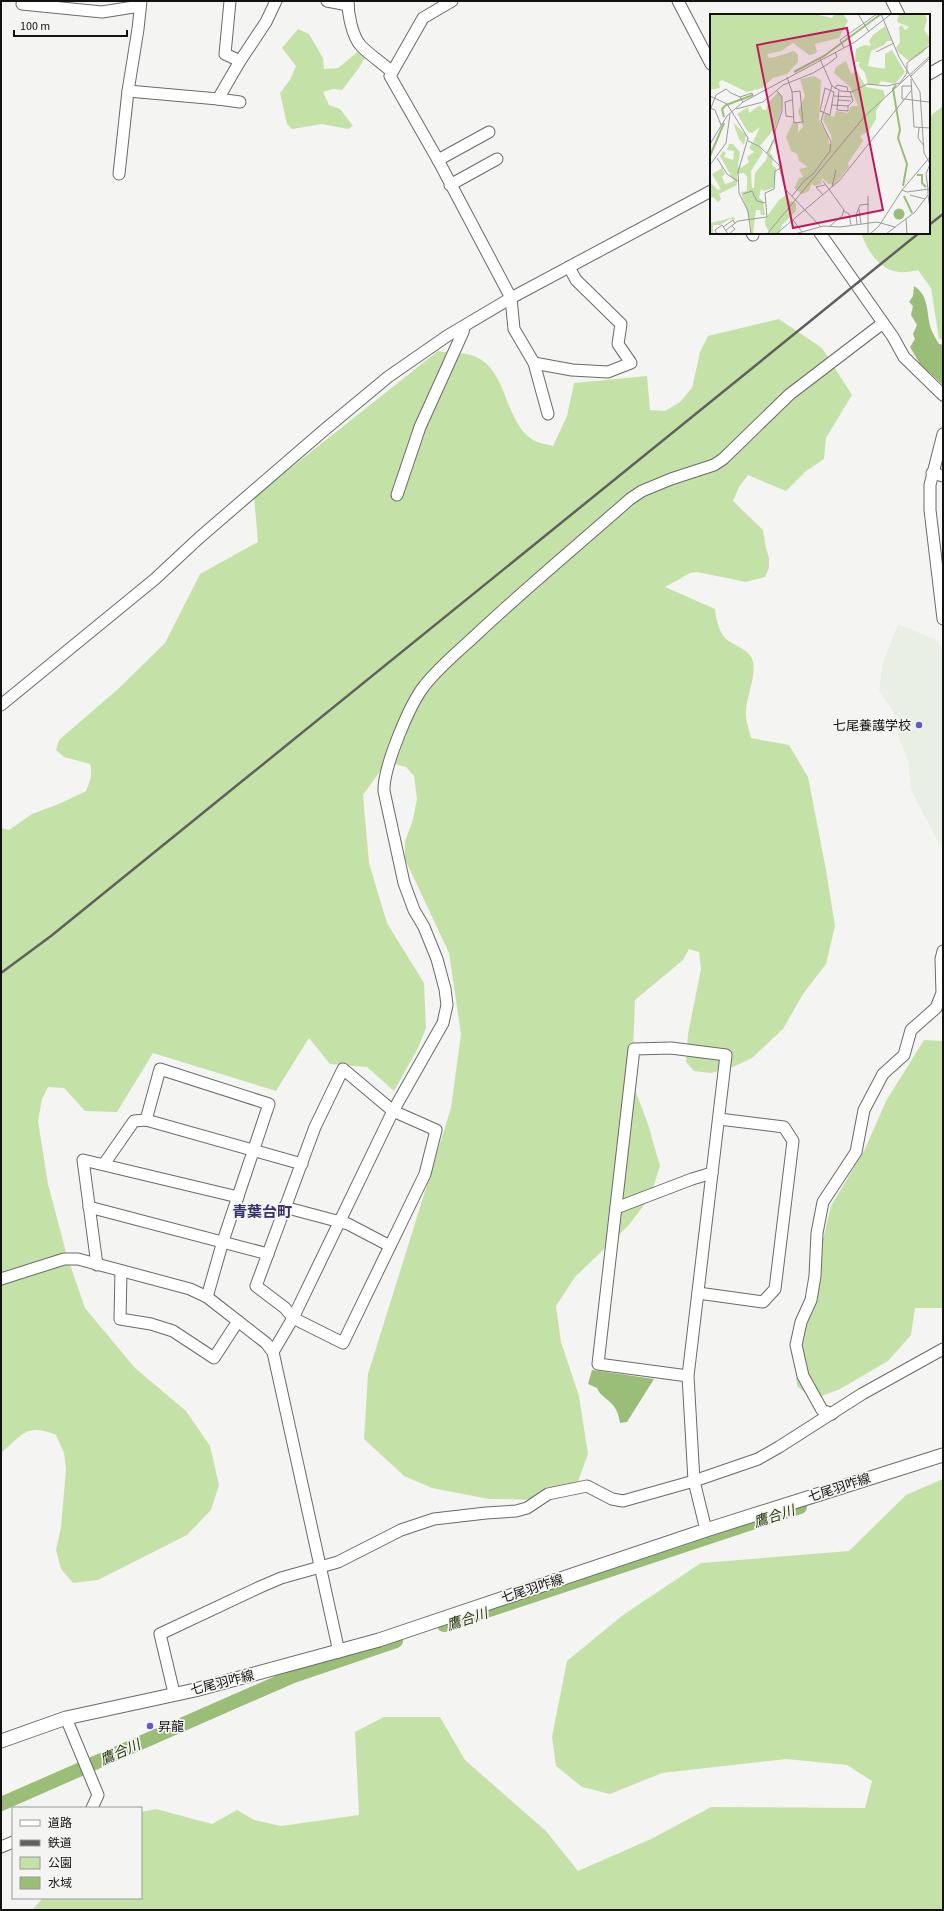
<svg xmlns="http://www.w3.org/2000/svg" width="944" height="1911" font-family="'Source Sans 3','Noto Sans JP',sans-serif">
<style>
.built{fill:#e9efe5}
.green{fill:#c4e2a8}
.water{fill:#9abe77}
.lines{fill:none;stroke-linecap:round;stroke-linejoin:round}
.river{stroke:#9abe77;stroke-width:14}
.minor-casing{stroke:#696b68;stroke-width:13}
.major-casing{stroke:#696b68;stroke-width:15}
.minor{stroke:#fff;stroke-width:11}
.major{stroke:#fff;stroke-width:13}
.rail{stroke:#60605f;stroke-width:2.5}
.poi-dot{fill:#5f59d2;stroke:#f4f5f3;stroke-width:1.5}
.labels{text-anchor:middle;stroke-width:3.5;stroke-linejoin:round;paint-order:stroke}
.poi-label{font-size:13px;fill:#121211;stroke:#f4f5f3;text-anchor:end}
.street-label{font-size:13px;fill:#121211;stroke:#f4f5f3}
.water-label{font-size:14px;font-style:italic;fill:#1f3501;stroke:#f4f5f3}
.quarter-label{font-size:15px;font-weight:bold;fill:#32316c;stroke:#f4f5f3}
.inset-river{fill:none;stroke:#9abe77;stroke-width:2}
.inset-road{fill:none;stroke:#9a9a99;stroke-width:1}
.view{fill:#c2185b;fill-opacity:0.15;stroke:#c2185b;stroke-width:2}
.inset-edge{fill:none;stroke:#121211;stroke-width:2}
</style>
<rect width="100%" height="100%" fill="#f4f5f3"/>
<polygon class="built" points="898,624 936,640 943,649 943,847 936,838 911,790 908,761 899,739 893,711 879,691 883,662"/>
<g class="green">
<polygon points="298,29 309,34 323,58 324,69 338,68 360,50 366,56 359,68 342,90 333,89 323,92 329,105 340,109 353,126 348,129 322,124 292,129 287,124 280,93 290,80 296,66 282,48"/>
<path d="M943 106V340L939 339 931 288 918 270C912 271 905 273 899 272 879 270 867 250 861 233H929V117Z"/>
<path d="M779 319 822 348 852 395 826 438 824 459 806 471 786 491 748 475 739 487 733 501 763 530 766 548 769 558V568L765 577 746 582 697 572 690 573 665 587 715 609C716 619 719 631 725 638 733 646 751 649 753 662 756 677 747 695 746 710 745 720 749 729 751 738L789 745 808 777 826 870 835 926 826 964 803 994 783 1029 752 1058 733 1067 711 1073 694 1071 686 1062 688 1034 701 969 699 952 689 949 683 960 635 1000 632 1082 648 1124 660 1166 650 1197 629 1225 575 1277 556 1306 561 1342 579 1396 588 1454 577 1484 548 1500 489 1499 432 1488 404 1476 364 1439 368 1374 451 1108 461 1034 449 953 405 859V841L412 823 417 799 414 776 406 767 395 764 381 770 363 795 369 863 387 923 424 983 426 1028 418 1048 394 1091 367 1067 330 1064 309 1038 276 1091 153 1053 117 1112 85 1111 64 1088 48 1087 42 1099 38 1121 48 1184 67 1256 85 1308 135 1368 186 1411 210 1446 219 1485 211 1510 187 1535 98 1580 73 1583 61 1569 56 1550 61 1527 66 1469 64 1453 56 1435C27 1422 21 1436 1 1453V828L9 830 32 814 61 803 86 791C90 781 93 774 90 764L64 757 56 750 59 740 118 689 165 643 200 574 258 542 254 497 438 351C449 353 464 352 474 356 509 370 503 421 533 440 538 443 547 444 553 446L567 416 574 383 647 376 650 410 665 411 680 402 692 388 700 352 708 336Z"/>
<polygon points="924,1040 943,1041 943,1308 915,1308 911,1335 888,1361 840,1389 822,1396 808,1395 797,1386 795,1356 831,1206 865,1149 886,1101"/>
<polygon points="943,1479 943,1910 32,1910 43,1898 141,1898 141,1812 156,1809 212,1824 237,1810 254,1820 281,1826 359,1815 355,1732 384,1717 440,1717 465,1760 546,1831 578,1871 651,1839 711,1807 865,1808 872,1781 847,1765 786,1759 662,1773 610,1794 582,1787 556,1766 552,1737 567,1661 623,1615 701,1563 849,1551 906,1495"/>
</g>
<g class="water">
<path d="M914 286C930 296 926 314 931 329 933 334 936 339 939 344L943 345V385L920 364 910 347 915 339 913 334 917 325 911 315 913 306 909 302 913 296Z"/>
<path d="M592 1370 654 1379 627 1422 620 1423C619 1416 617 1410 613 1405 608 1399 600 1396 597 1388L588 1384Z"/>
</g>
<g class="lines">
<g class="river">
<polyline points="444,1625 800,1507"/>
<polyline points="1,1804 293,1676 396,1641"/>
</g>
<g class="minor-casing">
<g id="minor">
<polyline points="230,1 225,54 240,61"/>
<polyline points="327,1 348,5"/>
<path d="M348 1C348 14 352 36 361 46 370 55 382 63 392 72"/>
<polyline points="452,1 423,18 390,76 438,160 511,298 514,329 534,363 548,414"/>
<polyline points="678,1 711,64"/>
<polyline points="892,1 899,15"/>
<polyline points="22,4 102,12 140,6"/>
<polyline points="929,74 943,66"/>
<polyline points="128,91 218,99 240,61 266,22 276,1"/>
<polyline points="218,99 240,102"/>
<polyline points="438,160 489,132"/>
<polyline points="119,174 128,91 138,29 141,1"/>
<polyline points="450,185 497,159"/>
<polyline points="752,233 753,235"/>
<polyline points="820,233 893,337 904,357 943,395"/>
<polyline points="534,363 572,370 608,372 631,363 618,344 621,324 576,280 569,267"/>
<polyline points="943,434 930,485 930,510 943,619"/>
<polyline points="932,473 943,476"/>
<polyline points="397,495 420,427 463,332 464,327"/>
<polyline points="1,705 155,579 199,538 323,431 388,377 447,336 511,298 711,191"/>
<polygon points="343,1069 393,1111 436,1130 425,1174 343,1343 293,1318 285,1308 256,1286 315,1127"/>
<polyline points="146,1120 160,1069 269,1104 223,1241 207,1297"/>
<polyline points="104,1164 134,1121 146,1120 302,1164"/>
<polyline points="89,1207 268,1254"/>
<polyline points="284,1207 348,1224 390,1246"/>
<polyline points="616,1208 692,1179 712,1173"/>
<polyline points="97,1265 83,1160 238,1197"/>
<polyline points="121,1271 120,1319 151,1324 173,1331 214,1358 238,1321"/>
<polyline points="1,1279 64,1259 78,1259 190,1289 207,1297 266,1343 273,1352 339,1652"/>
<polyline points="698,1293 763,1302 775,1289 793,1141 784,1127 719,1119"/>
<path d="M273 1352 293 1318 393 1111 443 1023 447 1005 445 989 437 959 424 927 414 910 404 883 384 791C383 768 410 703 425 685 440 666 460 650 477 634 527 587 579 544 630 499L642 491 671 479 714 465 723 459 790 394 883 323"/>
<polyline points="688,1376 598,1364 634,1049 671,1048 726,1055 688,1376 694,1481 706,1530"/>
<polyline points="832,1414 822,1410 803,1376 796,1345 801,1322 811,1300 815,1276 817,1233 823,1202 856,1152 864,1110 883,1074 904,1055 911,1030 936,1008 942,993 941,959 943,951"/>
<polyline points="174,1693 160,1634 260,1587 281,1578 338,1562 401,1530 434,1519 486,1513 516,1511 527,1508 548,1494 587,1486 612,1499 623,1501 694,1481 758,1459 779,1447 862,1394 943,1349"/>
<polyline points="66,1718 98,1795 92,1808"/>
<polyline points="1,1847 13,1842"/>
</g>
</g>
<g class="major-casing">
<polyline id="major" points="1,1741 66,1718 195,1690 379,1640 706,1530 943,1455"/>
</g>
<use href="#minor" class="minor"/>
<use href="#major" class="major"/>
<g class="rail">
<polyline points="929,225 943,214"/>
<polyline points="1,973 51,936 919,233"/>
</g>
</g>
<g class="poi-dot">
<circle cx="919" cy="725" r="4"/>
<circle cx="150" cy="1726" r="4"/>
</g>
<g class="labels">
<g class="poi-label">
<text x="911" y="730">七尾養護学校</text>
<text x="158" y="1731" text-anchor="start">昇龍</text>
</g>
<g class="street-label">
<text transform="translate(839 1487) rotate(-18)" y="5">七尾羽咋線</text>
<text transform="translate(532 1588) rotate(-18)" y="5">七尾羽咋線</text>
<text transform="translate(222 1682) rotate(-14)" y="5">七尾羽咋線</text>
</g>
<g class="water-label">
<text transform="translate(774 1516) rotate(-18)" y="5">鷹合川</text>
<text transform="translate(467 1619) rotate(-18)" y="5">鷹合川</text>
<text transform="translate(120 1752) rotate(-24)" y="5">鷹合川</text>
</g>
<g class="quarter-label">
<text x="262" y="1217">青葉台町</text>
</g>
</g>
<g transform="translate(710 14)">
<rect width="220" height="220" fill="#f4f5f3"/>
<path d="M0 0H104L122 4 125 0H133L138 7 129 24 105 30 107 38 104 40 99 41 83 29 71 37 57 40 59 44 65 43 84 37 88 41V48L77 60 63 64 52 74 37 78 12 66 9 68 10 74 0 76ZM189 0H215L217 6 214 16 219 23V29L213 39 199 47 188 38 186 34 190 28 189 13 192 11 195 16 199 13 187 8ZM175 12 182 27H177L174 31 161 37 158 52 175 55V40L182 36 195 58 185 70 171 67 168 71H158L155 59 148 51 150 48H145L146 35 154 31 161 32 159 27 163 21ZM136 47 141 60 147 57 156 73 173 76 175 82 166 97V105L159 117 150 122 153 127 138 149 139 153 124 171 119 170 112 164 111 170 104 172 102 169 99 177 92 180 84 174 89 164 93 163 89 155 98 153 89 147 87 140 81 137 76 123 83 108H88V118L93 113 88 97 95 82 90 65 104 62 111 66 109 106 118 122 119 130H122L121 121 113 106 115 99 124 103 126 97 138 99 141 92H148L140 73 124 59 126 53ZM68 78 72 82 71 97 65 114 50 132 43 128 50 113 42 119 38 118 27 100 38 93 39 99 50 91 53 96H56L58 89ZM23 108 36 121 34 131 29 125ZM62 126 64 127 60 139 63 143 62 151 66 154 63 174 54 177 51 175 49 184 53 187 55 201H51L50 196H46L43 220H40L41 211 31 178 37 177V163L34 159 27 160V171L9 180 11 185 8 188 3 183 0 184V168L8 176 11 175 2 160 11 155V151L15 160 12 163 15 170 24 167 10 142 13 137 16 139 14 143 23 146 24 137 17 136 19 130H23L30 138 28 152 31 154 39 148 37 143 44 138 39 134 42 129 49 132 53 138 41 157 42 174H44L45 159 56 146ZM76 181 80 187 86 189V197L72 211 69 220H60L55 210V205L69 186ZM24 203 25 206 20 205 10 211H3V220H0V206L1 209Z" fill="#c4e2a8"/>
<path d="M183.5 200a5.5 5.5 0 1 1 11 0a5.5 5.5 0 1 1-11 0Z" fill="#9abe77"/>
<path class="inset-river" d="M84 58 114 42 171 0M186 71 183 75 190 116 188 124 197 150 193 172M16 91 43 81M14 103 12 95 16 91M0 142 14 109M207 161H212V169L216 173M194 182 202 199"/>
<path class="inset-road" d="M148 0 159 18M171 0 189 43 210 78 214 139 220 150 216 160 218 175M134 34 130 26 167 0M166 38 184 29M110 45 122 72 131 77 142 78 157 70 177 72 190 69 197 59V49L220 31M77 63 82 78 84 109 93 108 90 77 82 78M200 63 220 44M201 65 204 113 220 114M115 74 124 78 120 101 110 97ZM125 75 127 71 137 73 138 77M129 76 127 96 138 97V92L143 87 140 77M0 82 17 90 38 124 28 158 29 179 38 197 41 220M124 82 142 83M30 83 42 79 43 82M194 85 219 88M194 85H192V72H201M82 86 75 88 76 102 83 103M128 86 141 87M122 91 138 92M0 94 5 96 11 111M1 94 6 81 16 75 21 79 30 83 33 88M26 95 53 88 73 71 103 59 118 50 127 43 125 38M209 114 208 124 214 132M38 127 49 132 69 151 75 175 111 213M0 130 17 102 33 88 145 28 181 0M57 139 65 124V117L72 97V83L67 77M7 144 17 160 29 168M0 151 16 129 20 100M113 167 134 196 132 202 120 212M122 173 126 156M192 176 197 178 219 175M33 180 42 177 47 187 55 189M113 181 106 173 115 171M200 181 215 185M218 181 220 195M82 182 95 166 103 160 120 137 121 128 111 107 122 72M149 195 151 210M134 197 139 200 141 211M196 205 197 220M83 206 92 218M147 210 146 201 150 191 159 190M13 213 23 206 25 210M16 216 28 207 57 203 55 179 64 175 65 157 71 154M7 220 5 216 12 211 18 220M19 220 25 215 22 212M57 220 155 102 220 42M66 220 129 167 201 77M85 220 113 212 130 213 167 208 185 213M158 220V182M160 220 169 212 192 176 220 143M176 220 205 198 218 181V175"/>
<path class="view" d="M137 14 173 196 83 214 47 31Z"/>
<rect width="220" height="220" class="inset-edge"/>
</g>
<rect width="944" height="1911" fill="none" stroke="#121211" stroke-width="4"/>
<rect x="12" y="1807" width="130" height="92" fill="#f4f5f3" stroke="#9a9a99"/>
<rect x="20" y="1820" width="20" height="6" fill="#ffffff" stroke="#9a9a99"/>
<text x="48" y="1827" font-size="12" fill="#121211">道路</text>
<rect x="20" y="1840" width="20" height="6" fill="#60605f" stroke="#9a9a99"/>
<text x="48" y="1847" font-size="12" fill="#121211">鉄道</text>
<rect x="20" y="1857" width="20" height="12" fill="#c4e2a8" stroke="#9a9a99"/>
<text x="48" y="1867" font-size="12" fill="#121211">公園</text>
<rect x="20" y="1877" width="20" height="12" fill="#9abe77" stroke="#9a9a99"/>
<text x="48" y="1887" font-size="12" fill="#121211">水域</text>
<path d="M14 30v6h113v-6" fill="none" stroke="#121211" stroke-width="2"/>
<text x="20" y="30" font-size="12" fill="#121211" stroke="#f4f5f3" stroke-width="3" paint-order="stroke">100 m</text>
</svg>
